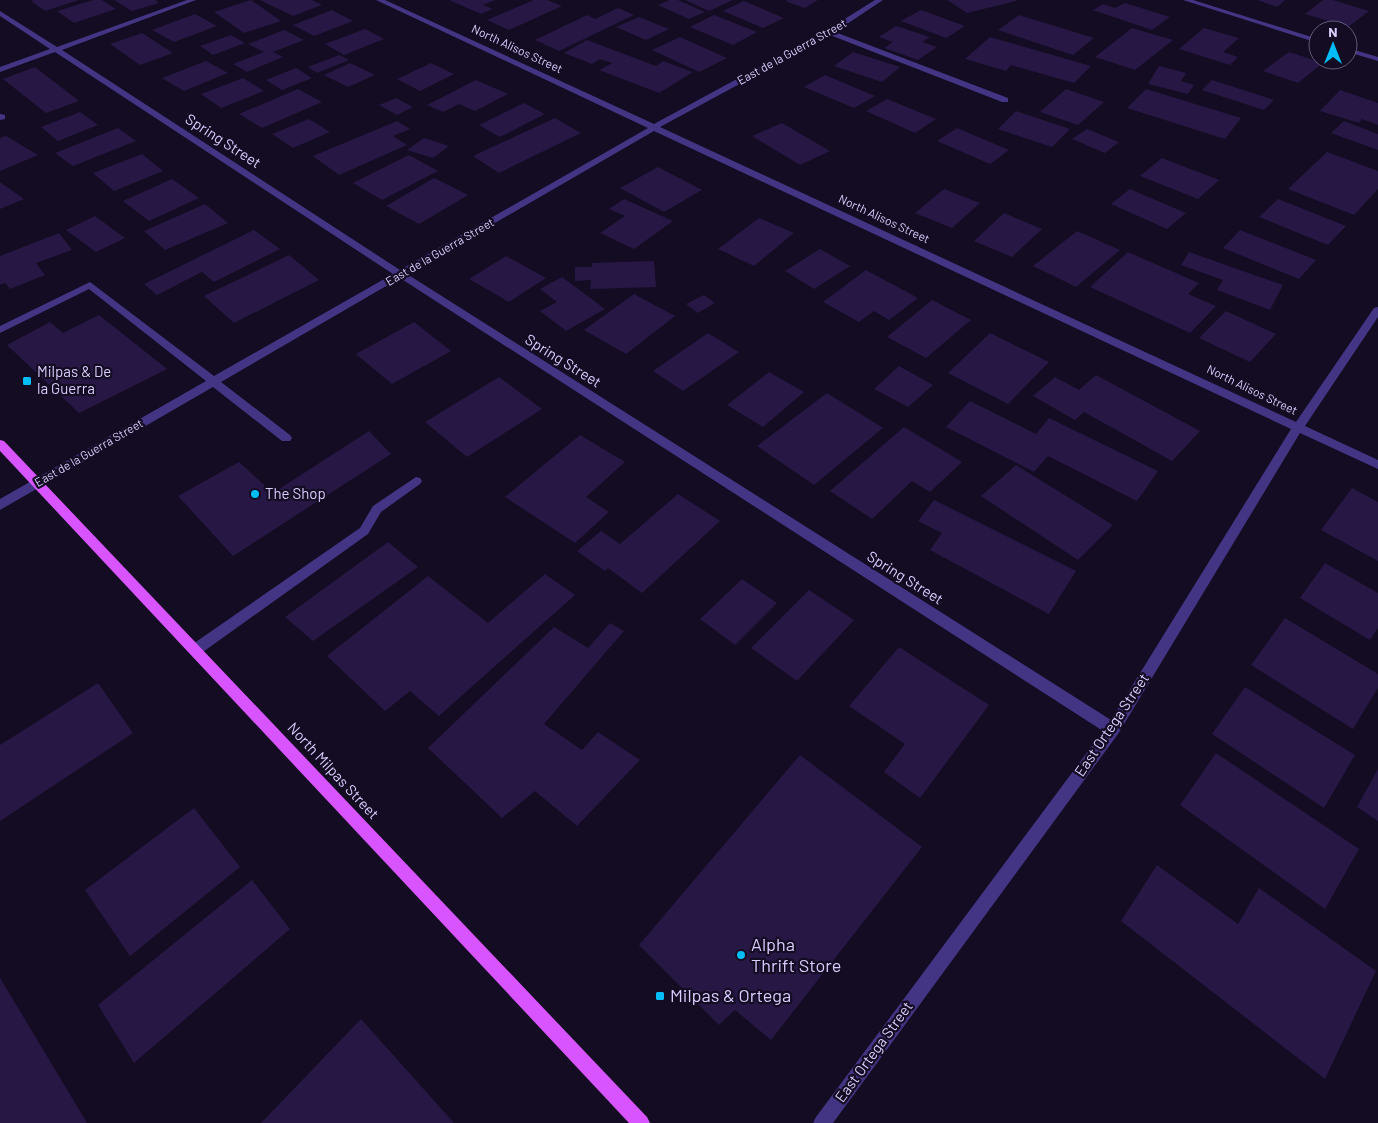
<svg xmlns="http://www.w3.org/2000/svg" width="1378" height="1123" font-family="Barlow,sans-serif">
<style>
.building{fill:#271744}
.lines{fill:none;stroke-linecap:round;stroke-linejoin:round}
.minor{fill:#433584;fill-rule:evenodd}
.major{fill:#d754ff;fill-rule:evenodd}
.poi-dot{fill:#00bdf8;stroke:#130c22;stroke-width:2}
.labels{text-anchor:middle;stroke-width:4.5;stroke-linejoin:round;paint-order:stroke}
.far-street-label{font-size:12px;fill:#dacdff;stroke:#130c22}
.street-label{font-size:15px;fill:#dacdff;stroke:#130c22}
.poi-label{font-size:15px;fill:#dacdff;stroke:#130c22;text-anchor:start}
.near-poi-label{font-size:18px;fill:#dacdff;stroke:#130c22;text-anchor:start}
</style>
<rect width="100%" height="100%" fill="#130c22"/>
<g class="building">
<polygon points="34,0 79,0 45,11 31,1"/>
<polygon points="93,0 102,0 116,9 74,23 57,11"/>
<polygon points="114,0 155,0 159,3 132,11"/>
<polygon points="251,0 281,21 244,33 214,12"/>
<polygon points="260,0 312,0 322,5 293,16"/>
<polygon points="449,0 495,0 483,5 493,9 481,14"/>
<polygon points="534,0 547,0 562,6 509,30 487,20"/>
<polygon points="670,0 678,0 705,12 689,19 658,5"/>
<polygon points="685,0 733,0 709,11"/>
<polygon points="788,0 818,0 805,8 785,1"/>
<polygon points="947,0 1016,0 1016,1 967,13"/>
<polygon points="1257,0 1285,0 1277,7"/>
<polygon points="1323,0 1333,0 1369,11 1348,27 1305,14"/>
<polygon points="744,1 784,18 763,28 723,11"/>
<polygon points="1125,3 1170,17 1152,30 1093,10 1103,4 1115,8"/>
<polygon points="618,8 634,15 559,51 535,40 587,15 595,19"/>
<polygon points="332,10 353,21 314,36 293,25"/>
<polygon points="921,10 965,26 946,38 901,21"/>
<polygon points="195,14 217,26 174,42 152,30"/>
<polygon points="714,15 757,32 733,45 690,27"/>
<polygon points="1019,15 1094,38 1073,55 998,30"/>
<polygon points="639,17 669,29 646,40 616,27"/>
<polygon points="896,26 930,37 922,42 937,47 918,60 884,48 893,42 879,37"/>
<polygon points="1132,28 1173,40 1135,70 1095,57"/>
<polygon points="1204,28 1239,38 1223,52 1238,57 1230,65 1179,49"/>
<polygon points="365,29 384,39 344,55 325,44"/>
<polygon points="284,30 304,40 273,52 283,57 247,72 233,64 264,52 248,44"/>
<polygon points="142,33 173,53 140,65 110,44"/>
<polygon points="231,35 245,43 213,55 200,46"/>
<polygon points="680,37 727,58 699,72 652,50"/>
<polygon points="990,37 1091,66 1074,83 1011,65 1006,71 965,59"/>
<polygon points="587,40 656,66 663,61 693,72 659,93 599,70 612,63 600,59 592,64 564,53"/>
<polygon points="853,52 900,67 882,82 834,66"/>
<polygon points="1289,52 1323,63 1298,83 1263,71"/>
<polygon points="339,55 349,60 317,73 308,67"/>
<polygon points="206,61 228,73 184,91 162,78"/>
<polygon points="350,63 375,75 348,87 324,75"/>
<polygon points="431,63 454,74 420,91 397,79"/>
<polygon points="1159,66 1186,73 1181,81 1194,85 1188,94 1148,84"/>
<polygon points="35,67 79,101 46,113 3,79"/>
<polygon points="296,68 312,78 282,90 266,80"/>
<polygon points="825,75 875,96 854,108 804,87"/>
<polygon points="243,78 264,91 221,108 201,94"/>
<polygon points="476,80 508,94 475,111 459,104 443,112 427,105"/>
<polygon points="1212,80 1274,100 1264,110 1202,90"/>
<polygon points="298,89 322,102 262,128 239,114"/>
<polygon points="1066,89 1104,102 1078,125 1040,112"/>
<polygon points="1146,89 1241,118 1225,139 1127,108"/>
<polygon points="1340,90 1378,103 1378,125 1362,119 1359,123 1320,111"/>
<polygon points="396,98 413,107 397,115 379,105"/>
<polygon points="887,99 936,119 915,133 866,111"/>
<polygon points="524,103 545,114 500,137 479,125"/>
<polygon points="1016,111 1070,129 1052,147 998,129"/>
<polygon points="80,112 98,125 58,141 41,127"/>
<polygon points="555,118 581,133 499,173 473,156"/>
<polygon points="309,119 330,132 293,148 272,134"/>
<polygon points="397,121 410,129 393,136 407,145 339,175 313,156"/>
<polygon points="1344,121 1378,134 1378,150 1331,133"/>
<polygon points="782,123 830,151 800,165 752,136"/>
<polygon points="118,128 136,141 73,166 55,153"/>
<polygon points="957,128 1009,150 990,164 937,141"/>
<polygon points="1087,129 1119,142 1105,153 1072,139"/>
<polygon points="6,136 38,155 0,171 0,138"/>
<polygon points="424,138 449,146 433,158 407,150"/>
<polygon points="1327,152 1378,171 1378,189 1354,215 1288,189"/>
<polygon points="142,154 163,171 114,191 93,173"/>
<polygon points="409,155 438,171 382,200 353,183"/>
<polygon points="1162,158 1219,180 1198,199 1140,176"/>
<polygon points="658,167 702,190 664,212 620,188"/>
<polygon points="434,178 468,195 419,224 386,206"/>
<polygon points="172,179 199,198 149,221 123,201"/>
<polygon points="0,182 24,199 0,209"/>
<polygon points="944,189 980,203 952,228 915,213"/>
<polygon points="1130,189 1186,213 1167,229 1111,204"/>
<polygon points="624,199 673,221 634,249 600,233 625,216 609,209"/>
<polygon points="1278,199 1346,226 1328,245 1259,217"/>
<polygon points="205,204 228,223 165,250 144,231"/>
<polygon points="1004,213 1042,229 1012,257 974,241"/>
<polygon points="95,216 125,238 96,252 66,230"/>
<polygon points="759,218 794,233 754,266 718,249"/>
<polygon points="254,230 280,249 214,282 202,272 157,295 144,284"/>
<polygon points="1240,230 1316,260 1299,279 1223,248"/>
<polygon points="1077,231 1120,250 1076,287 1033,266"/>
<polygon points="59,233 72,250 36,263 45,275 10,289 5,283 0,285 0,256"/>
<polygon points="820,249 850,266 814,289 785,271"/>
<polygon points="1128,252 1199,283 1188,294 1216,306 1190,333 1090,287"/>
<polygon points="1189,252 1283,285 1270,310 1217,290 1223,280 1181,265"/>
<polygon points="289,255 319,280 234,323 204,296"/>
<polygon points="506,256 546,278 509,302 469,279"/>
<polygon points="654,261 656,287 590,289 591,280 575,281 575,267 592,267 592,263"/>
<polygon points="866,270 918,298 889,320 874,311 859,322 823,302"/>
<polygon points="562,277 605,309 566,331 540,311 557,302 540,289"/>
<polygon points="634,294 675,316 626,354 584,330"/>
<polygon points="704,295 715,303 698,313 686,304"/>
<polygon points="932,300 971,320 926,358 887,337"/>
<polygon points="1226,311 1276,334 1250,362 1199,338"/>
<polygon points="99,315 167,369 79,413 7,345 50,322 63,333"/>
<polygon points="414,322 451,351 392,384 356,354"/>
<polygon points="708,333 739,352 683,391 653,371"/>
<polygon points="990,333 1049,362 1008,404 948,373"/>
<polygon points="899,366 933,385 908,407 874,389"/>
<polygon points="769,372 804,392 763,427 727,405"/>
<polygon points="1096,375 1200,431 1172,461 1084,412 1075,420 1033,396 1055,377 1079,390"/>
<polygon points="499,377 542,409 467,457 425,422"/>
<polygon points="827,393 883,428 814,485 757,446"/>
<polygon points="970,401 1036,434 1049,418 1158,471 1137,501 1048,456 1034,472 946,427"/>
<polygon points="904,427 962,462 930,492 912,481 872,519 830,491"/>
<polygon points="369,431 391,454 233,556 178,496 239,462 273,493"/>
<polygon points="580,435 625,462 586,497 609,512 575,543 505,497"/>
<polygon points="1016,465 1113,525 1078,560 981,496"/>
<polygon points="1352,488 1378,502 1378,561 1321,530"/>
<polygon points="678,494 720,521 642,593 608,568 605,571 577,551 601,531 620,544"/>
<polygon points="934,500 1076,571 1049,614 930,550 942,533 918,521"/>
<polygon points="388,542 418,567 313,641 285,617"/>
<polygon points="1325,563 1378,593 1378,628 1370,640 1300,598"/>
<polygon points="545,574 575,595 439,716 410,691 385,711 327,656 428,576 488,623"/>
<polygon points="742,579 777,603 735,645 700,619"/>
<polygon points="809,590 854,620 797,681 751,648"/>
<polygon points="1285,618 1378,674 1378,688 1353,729 1251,665"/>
<polygon points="610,623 624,631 544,724 582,750 598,732 640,760 577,826 535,791 502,818 428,748 554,627 588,648"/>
<polygon points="899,647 989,705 920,798 884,772 905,744 849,706"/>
<polygon points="98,683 133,733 0,821 0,745"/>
<polygon points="1245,687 1355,755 1324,808 1212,734"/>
<polygon points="1216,753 1359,849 1325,909 1180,805"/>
<polygon points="800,755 922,847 771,1040 735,1010 719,1025 639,945"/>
<polygon points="1378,769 1378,821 1357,807"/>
<polygon points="194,808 240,867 130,956 85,890"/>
<polygon points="1157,865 1238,924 1259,888 1376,971 1325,1079 1121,921"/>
<polygon points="252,880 290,929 134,1063 98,1005"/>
<polygon points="0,978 87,1123 0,1123"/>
<polygon points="361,1019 454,1123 261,1123"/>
</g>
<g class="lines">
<g class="minor">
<path d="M187 0H196L62 50 400 270 648 128 376 0H385L654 124 827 30 875 0H883L835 32 1008 98V102H1002L830 35 660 127 1296 422 1374 308 1378 307V317L1305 426 1378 460V469L1300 433 1118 734 833 1123H813L816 1117 1103 731 400 278 221 382 290 435 292 438 290 441H282L213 387 0 510V499L206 381 89 289 0 333V326L90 282 214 376 393 274 55 52 0 72V67L50 49 0 16V11L57 47ZM654 131 1291 429 1111 720 407 274Z"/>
<polygon points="1183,0 1193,0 1318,39 1318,43"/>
<polygon points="1348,48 1378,57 1378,61 1348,52"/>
<polygon points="0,114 5,115 5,119 0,120"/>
<polygon points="416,477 420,478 422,481 420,484 381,512 368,534 200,654 195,656 190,654 188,650 190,646 360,528 373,506"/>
</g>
<polygon class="major" points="0,440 4,441 647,1117 650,1123 629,1123 0,451"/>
</g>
<g class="poi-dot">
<rect x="22" y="376" width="10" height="10" rx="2.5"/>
<circle cx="255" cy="494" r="5"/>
<circle cx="741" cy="955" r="5"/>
<rect x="655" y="991" width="10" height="10" rx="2.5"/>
</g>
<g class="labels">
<g class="far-street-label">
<text transform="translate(517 49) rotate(25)" y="4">North Alisos Street</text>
<text transform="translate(792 52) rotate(-29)" y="4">East de la Guerra Street</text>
<text transform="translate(884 219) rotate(25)" y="4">North Alisos Street</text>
<text transform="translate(440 252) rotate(-30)" y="4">East de la Guerra Street</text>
<text transform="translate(1252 390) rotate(26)" y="4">North Alisos Street</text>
<text transform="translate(89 453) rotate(-30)" y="4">East de la Guerra Street</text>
</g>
<g class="street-label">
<text transform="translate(223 141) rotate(33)" y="5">Spring Street</text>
<text transform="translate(563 361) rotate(32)" y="5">Spring Street</text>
<text transform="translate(905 578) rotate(32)" y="5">Spring Street</text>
<text transform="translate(1112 725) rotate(-56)" y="5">East Ortega Street</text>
<text transform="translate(333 771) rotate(47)" y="5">North Milpas Street</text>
<text transform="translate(874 1052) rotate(-54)" y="5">East Ortega Street</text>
</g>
<g class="poi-label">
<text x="37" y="377">Milpas &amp; De<tspan x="37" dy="17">la Guerra</tspan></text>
<text x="265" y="499">The Shop</text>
</g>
<g class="near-poi-label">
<text x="751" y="951">Alpha<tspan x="751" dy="21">Thrift Store</tspan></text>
<text x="670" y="1002">Milpas &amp; Ortega</text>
</g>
</g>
<g transform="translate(1333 45)"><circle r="24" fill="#130c22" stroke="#63597a"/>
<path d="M0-4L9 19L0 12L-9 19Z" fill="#00bdf8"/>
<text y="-8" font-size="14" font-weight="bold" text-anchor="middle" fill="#dacdff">N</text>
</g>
</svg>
